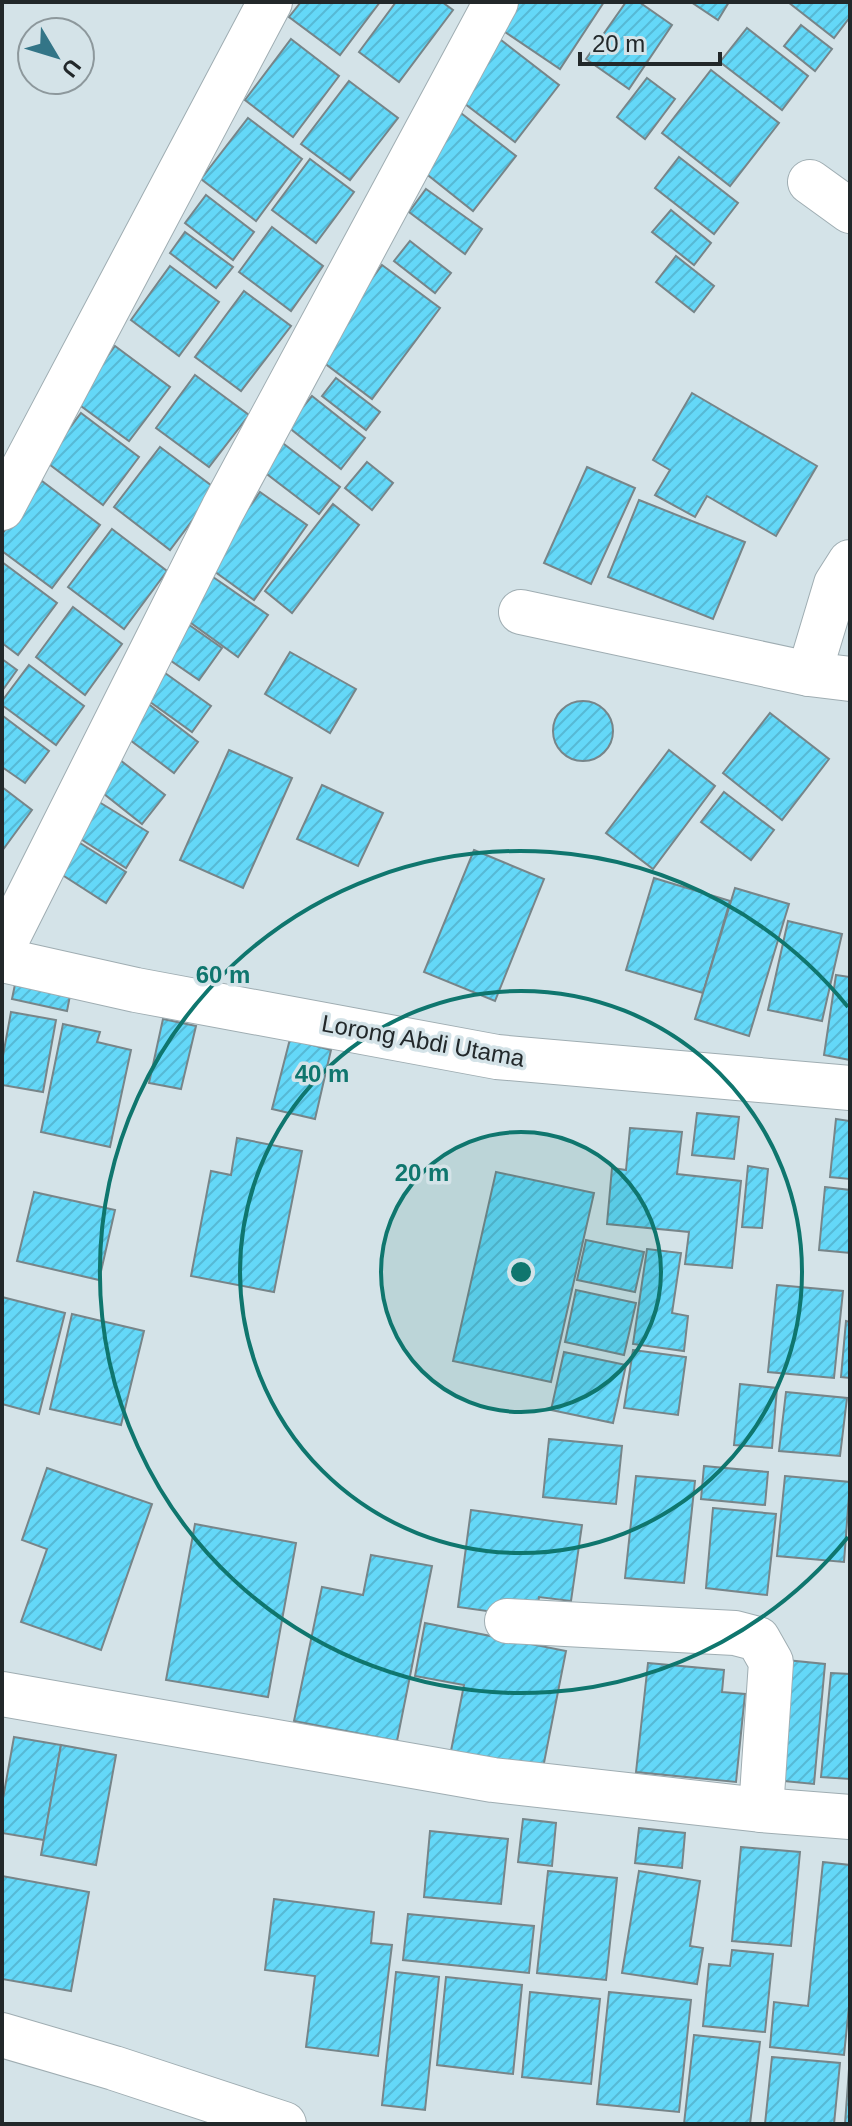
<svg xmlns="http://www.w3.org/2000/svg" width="852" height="2126" font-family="Helvetica,sans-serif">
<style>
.building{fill:url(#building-hatch);stroke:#778589;stroke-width:2}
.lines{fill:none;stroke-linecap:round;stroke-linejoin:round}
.street-casing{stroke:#9fadb2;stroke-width:46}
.street{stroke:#fff;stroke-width:44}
.ring{fill:none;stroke:#0f766e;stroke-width:4}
.labels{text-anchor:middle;stroke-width:7;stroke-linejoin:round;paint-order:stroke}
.street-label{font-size:24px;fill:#22282a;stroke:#d4e3e8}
.centre{fill:#0f766e;stroke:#d4e3e8;stroke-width:4}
.ring-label{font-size:24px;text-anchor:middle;font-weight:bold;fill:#0f766e;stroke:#d4e3e8;stroke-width:7;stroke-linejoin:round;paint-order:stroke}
</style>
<defs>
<pattern id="building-hatch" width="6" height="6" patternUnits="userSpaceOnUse" patternTransform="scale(2)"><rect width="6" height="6" fill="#64d8f8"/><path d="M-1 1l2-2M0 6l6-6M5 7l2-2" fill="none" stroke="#56b9d5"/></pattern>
</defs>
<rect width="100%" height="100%" fill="#d4e3e8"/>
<g class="building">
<polygon points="301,2 380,2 340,55 289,17"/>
<polygon points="396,2 442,2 453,10 399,82 359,52"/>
<polygon points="517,2 604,2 560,69 499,28"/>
<polygon points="626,2 639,2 672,25 629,89 586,59"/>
<polygon points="691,2 729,2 718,20"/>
<polygon points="788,2 850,2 850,17 834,38"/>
<polygon points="801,25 832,49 815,71 784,46"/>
<polygon points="747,28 808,76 782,110 720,62"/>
<polygon points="291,39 339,76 293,137 245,100"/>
<polygon points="501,40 559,85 515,142 456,97"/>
<polygon points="711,70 779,123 730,186 662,133"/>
<polygon points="647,78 675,99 645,139 617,117"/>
<polygon points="349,81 398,118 350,180 301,144"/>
<polygon points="457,110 516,156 473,211 414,164"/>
<polygon points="248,118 302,159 256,221 201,179"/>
<polygon points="679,157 738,203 714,234 655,188"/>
<polygon points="310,159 354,192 316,243 272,210"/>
<polygon points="426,189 482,229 465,254 409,212"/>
<polygon points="206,195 254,232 233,260 185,223"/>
<polygon points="671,210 711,243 694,265 652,232"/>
<polygon points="272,227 323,266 291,311 239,272"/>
<polygon points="185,232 233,267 216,288 170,253"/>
<polygon points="410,241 451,273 435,293 394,261"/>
<polygon points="676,256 714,286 694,312 656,282"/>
<polygon points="382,265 440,308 372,399 315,356"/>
<polygon points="170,266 219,302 179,356 131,320"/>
<polygon points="244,291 291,326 241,391 195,357"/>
<polygon points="115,346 170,387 129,441 74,401"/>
<polygon points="195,375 249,415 209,467 156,428"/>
<polygon points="336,378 380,412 366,430 322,396"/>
<polygon points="692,393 817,466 776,536 707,496 695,517 655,495 670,470 653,460"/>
<polygon points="312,396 365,438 341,469 287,426"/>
<polygon points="81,413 139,457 103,505 45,461"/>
<polygon points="280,441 340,487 319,514 259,468"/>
<polygon points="160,447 216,489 170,550 114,507"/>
<polygon points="367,462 393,483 372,510 345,488"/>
<polygon points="587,467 635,488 591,584 544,563"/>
<polygon points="42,481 100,525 52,588 2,551 2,534"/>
<polygon points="260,492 307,525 254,600 207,566"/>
<polygon points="639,500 745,542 713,619 608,577"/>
<polygon points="333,504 359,525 292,613 265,591"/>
<polygon points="112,529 167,571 124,629 68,587"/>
<polygon points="2,562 57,603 18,655 2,643"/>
<polygon points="213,577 268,615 238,657 184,618"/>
<polygon points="73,607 122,644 85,695 36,657"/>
<polygon points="185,622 222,648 199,680 161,654"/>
<polygon points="290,652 356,689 330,733 265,694"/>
<polygon points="2,659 17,670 2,691"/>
<polygon points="29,665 84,706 56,745 2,705 2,701"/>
<polygon points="165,673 211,706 192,732 146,699"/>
<polygon points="142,699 198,742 174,773 118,731"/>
<circle cx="583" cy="731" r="30"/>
<polygon points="770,713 829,759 782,820 723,773"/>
<polygon points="3,716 49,751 25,783 2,767"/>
<polygon points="229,750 292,778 243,888 180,860"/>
<polygon points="669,750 715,786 653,869 606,833"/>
<polygon points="111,753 165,795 142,824 89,782"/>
<polygon points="322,785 383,813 358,866 297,839"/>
<polygon points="2,787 32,810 2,851"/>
<polygon points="724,792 774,830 751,860 701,822"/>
<polygon points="86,794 148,832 126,868 65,829"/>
<polygon points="69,836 126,872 106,903 50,867"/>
<polygon points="474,850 544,879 495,1001 424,972"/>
<polygon points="654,878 730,901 703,993 626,970"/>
<polygon points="735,888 789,904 749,1036 695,1019"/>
<polygon points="788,921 842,934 822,1021 768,1010"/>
<polygon points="18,970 73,980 67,1011 12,999"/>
<polygon points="836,975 850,977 850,1060 824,1055"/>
<polygon points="11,1012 56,1020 43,1092 2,1085 2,1061"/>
<polygon points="163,1019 196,1026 181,1089 149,1083"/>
<polygon points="63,1024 100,1032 97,1042 131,1050 110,1147 41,1132"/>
<polygon points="290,1039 331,1050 315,1119 272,1109"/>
<polygon points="697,1113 739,1117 734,1159 692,1155"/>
<polygon points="836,1119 850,1121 850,1179 830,1177"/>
<polygon points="630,1128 682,1132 677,1174 741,1181 732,1268 685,1264 689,1232 607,1224 612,1168 626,1170"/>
<polygon points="237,1138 302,1151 274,1292 191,1276 211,1171 231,1175"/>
<polygon points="748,1166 768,1169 762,1228 742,1227"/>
<polygon points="496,1172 594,1193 551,1382 453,1361"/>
<polygon points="825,1187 850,1190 850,1253 819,1250"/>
<polygon points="34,1192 115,1210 99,1280 17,1261"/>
<polygon points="586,1240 644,1252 635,1292 577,1280"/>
<polygon points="647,1249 681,1253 672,1313 688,1316 684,1351 633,1344"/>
<polygon points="777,1285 843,1291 834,1378 768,1372"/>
<polygon points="576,1290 636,1303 624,1355 565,1342"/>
<polygon points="2,1297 65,1313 39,1414 2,1404"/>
<polygon points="72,1314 144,1331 121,1425 50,1409"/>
<polygon points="846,1321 850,1322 850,1378 841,1377"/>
<polygon points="633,1350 686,1357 678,1415 624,1408"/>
<polygon points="564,1352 626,1365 613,1423 551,1410"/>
<polygon points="740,1384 777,1388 772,1448 734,1445"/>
<polygon points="786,1392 847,1398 840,1456 779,1451"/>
<polygon points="549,1439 622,1446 616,1504 543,1497"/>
<polygon points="704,1466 768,1472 765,1505 701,1499"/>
<polygon points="47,1468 152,1504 101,1650 21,1622 47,1549 22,1540"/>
<polygon points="636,1476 695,1481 684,1583 625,1578"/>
<polygon points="785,1476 850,1482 844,1562 777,1556"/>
<polygon points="713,1508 776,1514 767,1595 706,1588"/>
<polygon points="471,1510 582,1525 571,1601 539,1597 536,1618 458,1607"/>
<polygon points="195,1524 296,1543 268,1697 166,1680"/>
<polygon points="371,1555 432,1566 397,1741 294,1721 322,1587 363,1595"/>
<polygon points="425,1623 566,1651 541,1778 449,1761 464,1685 415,1676"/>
<polygon points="776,1659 825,1664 814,1784 764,1779"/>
<polygon points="648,1663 724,1670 722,1692 745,1694 736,1782 636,1772"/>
<polygon points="831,1673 850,1674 850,1779 821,1777"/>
<polygon points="14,1737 61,1745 44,1840 2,1833 2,1804"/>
<polygon points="61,1745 116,1755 96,1865 41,1855"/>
<polygon points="523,1819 556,1823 552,1866 518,1862"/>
<polygon points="639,1828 685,1833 682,1868 635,1863"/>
<polygon points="430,1831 508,1839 501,1904 424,1897"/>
<polygon points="741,1847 800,1852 791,1946 732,1941"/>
<polygon points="823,1862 850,1865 850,1997 844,2055 770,2047 774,2002 808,2006"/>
<polygon points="548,1871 617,1878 606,1980 537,1973"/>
<polygon points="639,1871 700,1881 690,1946 703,1948 697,1984 622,1973"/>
<polygon points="2,1876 89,1892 71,1991 2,1979"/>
<polygon points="274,1899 374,1912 371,1943 392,1945 378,2056 306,2047 315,1976 265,1970"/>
<polygon points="408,1914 534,1926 529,1973 403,1960"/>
<polygon points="732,1950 773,1954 765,2032 703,2026 709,1964 730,1966"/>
<polygon points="396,1972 439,1977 425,2110 382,2105"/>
<polygon points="446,1977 522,1985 513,2074 437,2065"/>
<polygon points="530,1992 600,1999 591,2084 522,2077"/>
<polygon points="609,1992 691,2000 679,2112 597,2104"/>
<polygon points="694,2035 760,2042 750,2124 684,2124"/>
<polygon points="850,2055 850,2124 845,2124"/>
<polygon points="772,2057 840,2063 834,2124 765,2124"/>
</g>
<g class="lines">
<g class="street-casing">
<g id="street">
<polyline points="810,182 850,211"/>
<polyline points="2,508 270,2"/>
<polyline points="521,612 809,674 850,679"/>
<polyline points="809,674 836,584 850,562"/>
<polyline points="2,949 223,509 496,2"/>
<polyline points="2,960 136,990 497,1057 850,1088"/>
<polyline points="507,1621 735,1633 758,1639 771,1662 761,1810"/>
<polyline points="2,1694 493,1780 761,1810 850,1817"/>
<polyline points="2,2035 114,2068 284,2124"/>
</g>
</g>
<use href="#street" class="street"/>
</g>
<circle cx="521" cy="1272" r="140" fill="#0f766e" fill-opacity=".12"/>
<g class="ring">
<circle cx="521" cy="1272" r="140"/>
<circle cx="521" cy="1272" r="281"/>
<path d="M848 1537A421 421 0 1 1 848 1007"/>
</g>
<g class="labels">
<g class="street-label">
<text transform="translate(423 1041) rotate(10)" y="8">Lorong Abdi Utama</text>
</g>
</g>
<circle cx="521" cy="1272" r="12" class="centre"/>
<g class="ring-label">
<text x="223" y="983">60 m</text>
<text x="322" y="1082">40 m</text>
<text x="422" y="1181">20 m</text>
</g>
<rect width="852" height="2126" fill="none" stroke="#22282a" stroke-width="8"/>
<g transform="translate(56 56) rotate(128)"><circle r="38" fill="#d4e3e8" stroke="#8d989c" stroke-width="2"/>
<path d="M0-6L14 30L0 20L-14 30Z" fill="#337587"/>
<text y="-12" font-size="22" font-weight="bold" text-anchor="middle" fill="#22282a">U</text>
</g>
<path d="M580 52v12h140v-12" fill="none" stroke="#22282a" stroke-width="4"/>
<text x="592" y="52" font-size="24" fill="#22282a" stroke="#d4e3e8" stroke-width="6" paint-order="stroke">20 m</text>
</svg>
